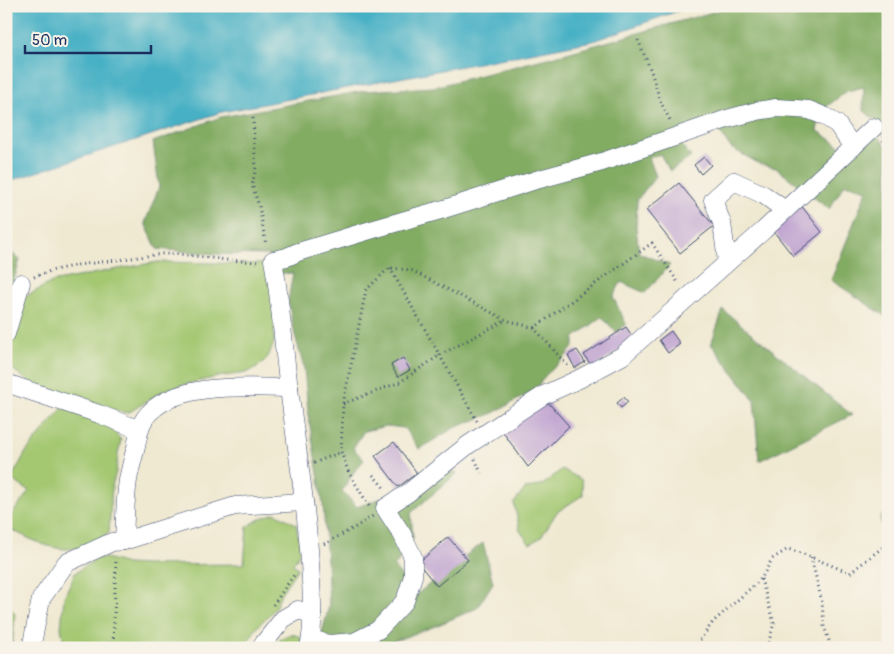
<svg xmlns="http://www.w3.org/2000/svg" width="894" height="654" font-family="Pangolin,sans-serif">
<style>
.green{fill:#a4c872;stroke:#607c68}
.forest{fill:#83ac64;stroke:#4f6e61}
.water{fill:#46b0c5;stroke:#307092}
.building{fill:#c3a9d2}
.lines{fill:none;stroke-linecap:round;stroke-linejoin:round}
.minor-casing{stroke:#3b4b6f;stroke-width:19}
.path{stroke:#3b4b6f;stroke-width:3;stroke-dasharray:1 4;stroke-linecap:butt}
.minor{stroke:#fff;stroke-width:18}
</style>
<rect width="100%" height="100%" fill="#f7f3e8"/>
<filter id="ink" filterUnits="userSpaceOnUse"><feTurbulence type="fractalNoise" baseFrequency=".02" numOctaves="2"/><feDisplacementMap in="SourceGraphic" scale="10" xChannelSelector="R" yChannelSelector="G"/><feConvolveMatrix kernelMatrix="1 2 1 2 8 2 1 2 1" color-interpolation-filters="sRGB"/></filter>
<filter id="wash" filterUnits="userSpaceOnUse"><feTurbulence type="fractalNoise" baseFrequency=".0096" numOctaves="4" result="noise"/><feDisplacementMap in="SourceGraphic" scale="20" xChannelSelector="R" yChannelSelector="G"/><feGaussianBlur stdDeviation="1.12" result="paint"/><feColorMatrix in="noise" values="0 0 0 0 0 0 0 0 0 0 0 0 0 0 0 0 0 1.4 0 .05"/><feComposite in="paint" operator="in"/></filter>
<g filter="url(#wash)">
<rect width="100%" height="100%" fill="#f0e9d2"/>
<g class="green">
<polygon points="158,262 268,264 275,276 274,343 268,357 257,368 245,373 217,377 179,386 158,394 128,413 101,407 34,386 9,366 13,326 23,298 52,282 107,271"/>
<path d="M64 406 104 420 121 440 118 454 116 472 112 486 109 533C103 537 96 542 89 545 60 557 32 540 6 527V523L29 491 11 479 26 452Z"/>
<polygon points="562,469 582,480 583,495 557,512 541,537 530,544 520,531 514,503 525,489 544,484"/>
<polygon points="275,513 296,524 301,551 293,564 298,568 281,593 275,609 258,626 243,648 118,648 118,645 108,642 106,648 65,648 61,628 64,597 75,573 97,558 106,558 127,564 145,565 244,564 247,527 261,518"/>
<polygon points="6,602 15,614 12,648 6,648"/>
<polygon points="292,634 301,637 301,648 273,648 283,637"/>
</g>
<g class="forest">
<polygon points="728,6 888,6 888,141 883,135 875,120 863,110 864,87 847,91 822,110 817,130 843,148 873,130 888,148 888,318 831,280 867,190 845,184 829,209 776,168 760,164 731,148 713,123 682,135 681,144 691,157 670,171 660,154 649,158 656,176 637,200 636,227 639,253 670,265 645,293 621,282 613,297 626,324 616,332 602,317 574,338 574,346 566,356 545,376 534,391 491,414 454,428 419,449 404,428 387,426 364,431 353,448 364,460 356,469 342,491 357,507 398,492 447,468 457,473 411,513 413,539 394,567 416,595 454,564 483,543 493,583 477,608 438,625 375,648 318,648 329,606 327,561 323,504 309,420 304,368 295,335 288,302 293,273 270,274 269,255 214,254 157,249 145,223 159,187 153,142 221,117 364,91 434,87 567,53 674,23 720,10"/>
<polygon points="6,248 20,260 12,286 6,288"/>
<polygon points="723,310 852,415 759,461 754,400 711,344"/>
<polygon points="888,509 888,552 880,518"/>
</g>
<polygon class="water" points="6,6 692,6 593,41 222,112 6,182"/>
<g id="blocks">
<g class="building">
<polygon points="704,157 711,165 701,174 694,165"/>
<polygon points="679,183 714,226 680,253 646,210"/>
<polygon points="800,204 822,232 793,256 771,228"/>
<polygon points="626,327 635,340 593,368 584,355"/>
<polygon points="671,331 680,344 668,353 659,340"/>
<polygon points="577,350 585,362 575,368 568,355"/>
<polygon points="403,358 410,370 398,377 391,365"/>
<polygon points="624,397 628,402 621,408 617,403"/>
<polygon points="545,399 569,426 528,467 502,431"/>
<polygon points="394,442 417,473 398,487 375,456"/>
<polygon points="448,537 468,560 437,586 418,563"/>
</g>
</g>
</g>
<g filter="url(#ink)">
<use href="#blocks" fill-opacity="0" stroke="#3b4b6f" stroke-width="1"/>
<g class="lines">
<g class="minor-casing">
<g id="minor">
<polyline points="727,262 722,223 713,200 734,181 764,195 785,210"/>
<polyline points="6,334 21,283"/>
<polyline points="6,383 99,414 140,430"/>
<path d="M289 388C248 387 171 381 145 418 139 426 138 437 136 447 133 458 130 469 128 480 125 500 125 521 124 541L235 506 304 502"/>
<polyline points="311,639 328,644 354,642 378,630 405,601 413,576 413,557 402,534 385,508 408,493 468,445 544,395 579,379 622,356 764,230 874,127"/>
<polyline points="32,644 41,599 66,563 112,542 124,541"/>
<polyline points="260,648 283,619 298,610 312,614"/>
<path d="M309 648C314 625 312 602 311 580 308 516 297 452 289 388 283 346 281 302 273 260L287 257 298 252 374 229 444 209 536 180 602 162 727 119 757 111 776 108 796 109 809 110 824 116 837 124 853 147"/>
</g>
</g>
<g class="path">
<polyline points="638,40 651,71 661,103 671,122"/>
<polyline points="253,118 254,144 256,167 252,185 259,206 266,245"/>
<polyline points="883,140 888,147"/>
<polyline points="390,268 477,421"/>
<polyline points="34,277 50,271 78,265 162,254 179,254 227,260 257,262"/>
<polyline points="534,328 652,243 679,284"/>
<polyline points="343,404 400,382 440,355 506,320"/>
<polyline points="475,459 481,473"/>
<polyline points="314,463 341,452"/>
<polyline points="373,475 385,489"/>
<polyline points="369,506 349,473 341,452 343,404 366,290 389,268 411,270 506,320 534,328 569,367"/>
<polyline points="324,544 354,528 373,516"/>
<polyline points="811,557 822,602 824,627 831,646 834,648"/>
<polyline points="761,579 774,623 767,648"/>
<polyline points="273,605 294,575"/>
<polyline points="113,648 116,560"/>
<polyline points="694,648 713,622 761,579 772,559 788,549 801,553 850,573 883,547 888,549"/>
</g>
<use href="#minor" class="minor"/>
</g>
</g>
<rect width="894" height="654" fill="none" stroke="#f7f3e8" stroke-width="25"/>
<path d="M25 45v8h126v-8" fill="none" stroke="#1b2f5e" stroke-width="2.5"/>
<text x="32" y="45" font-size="15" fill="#1b2f5e" stroke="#f7f3e8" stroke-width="4" paint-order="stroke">50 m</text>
</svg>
